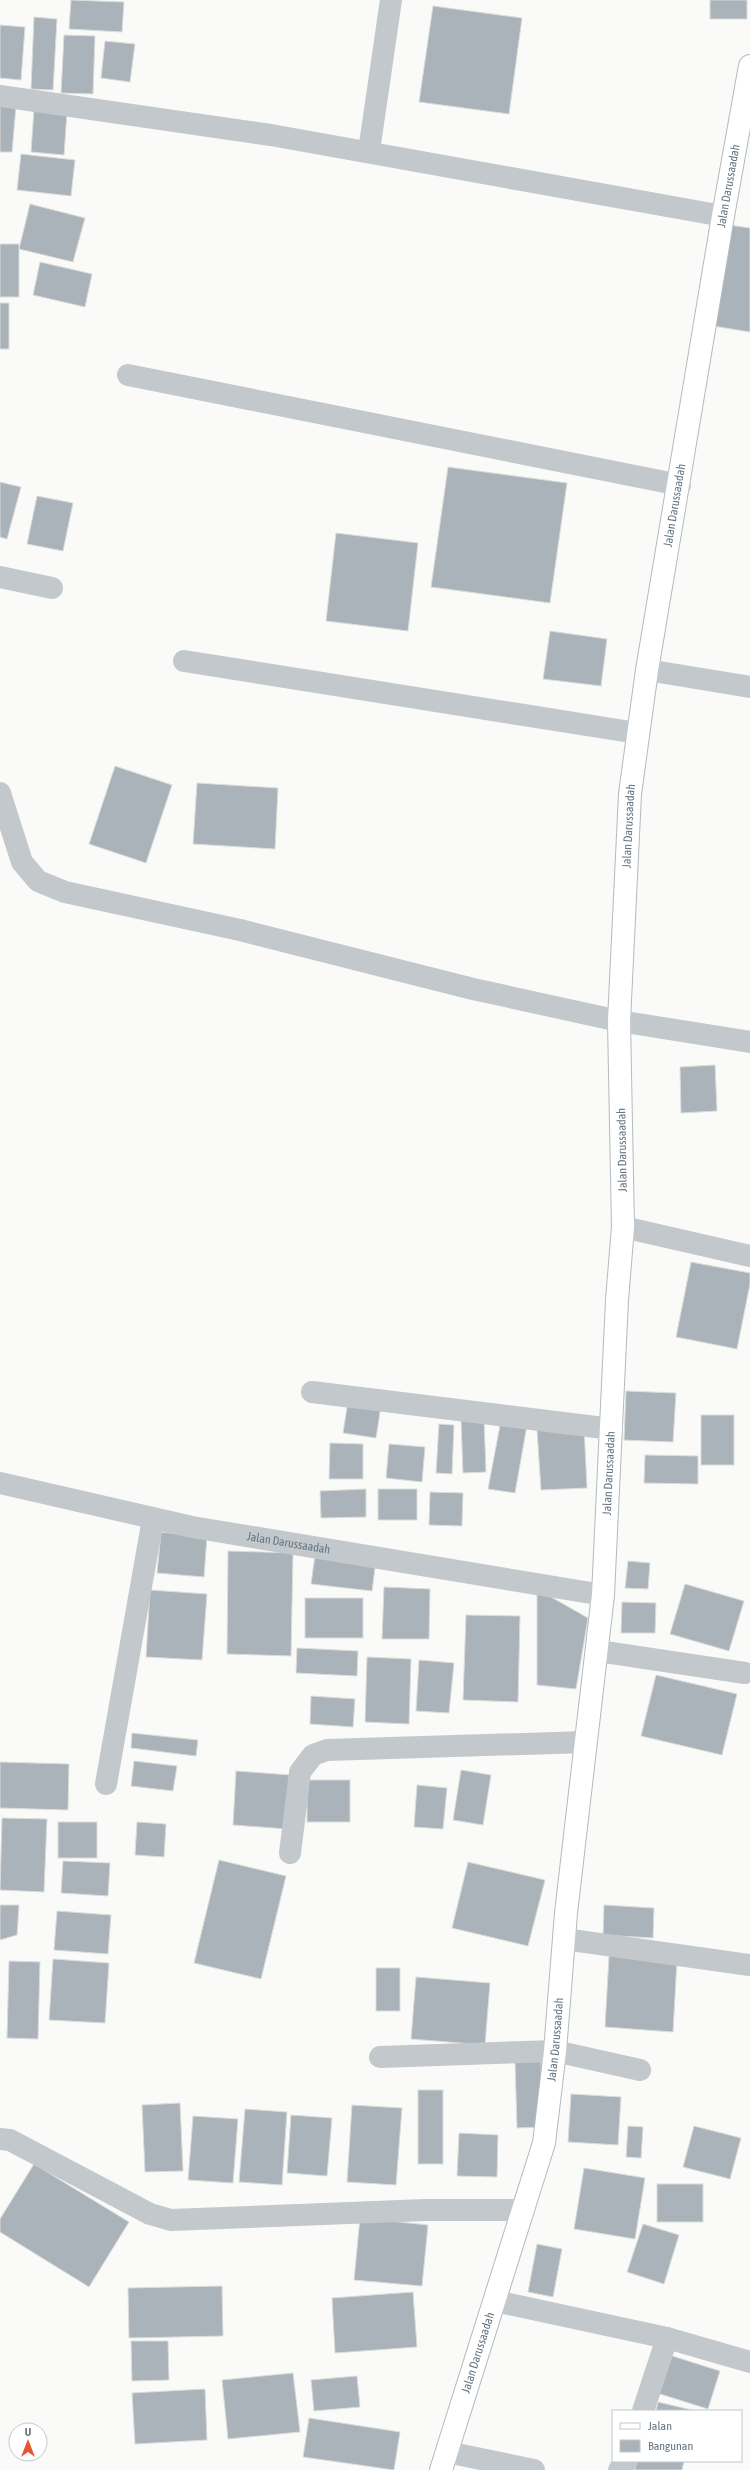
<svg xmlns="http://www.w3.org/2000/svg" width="750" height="2470" font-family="'Asap Condensed',sans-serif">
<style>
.building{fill:#aab3b9;stroke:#dcdcda}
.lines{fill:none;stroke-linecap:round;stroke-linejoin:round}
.secondary-casing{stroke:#b3babf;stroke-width:24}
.street{stroke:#c3c8cc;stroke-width:22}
.secondary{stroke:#fff;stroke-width:22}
.labels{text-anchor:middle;stroke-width:4;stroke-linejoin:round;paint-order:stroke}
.street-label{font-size:12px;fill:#657683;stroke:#fff}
</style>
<rect width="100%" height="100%" fill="#fafaf8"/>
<g class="building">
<polygon points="71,0 124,2 122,32 69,29"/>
<rect x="710" y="0" width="37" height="19"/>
<polygon points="433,6 522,18 509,114 419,102"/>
<polygon points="34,17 57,19 53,90 31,89"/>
<polygon points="0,25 25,27 21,80 0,78"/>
<polygon points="64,35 95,36 93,94 61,93"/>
<polygon points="105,41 135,44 130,82 101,78"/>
<polygon points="0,105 16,106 12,152 0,152"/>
<polygon points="34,109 67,112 64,155 31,152"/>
<polygon points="21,154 75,160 71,196 17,190"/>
<polygon points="30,204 85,218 73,262 19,249"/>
<polygon points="729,225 750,228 750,332 713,326"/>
<rect x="0" y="244" width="19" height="53"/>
<polygon points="40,262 92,274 85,307 33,295"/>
<rect x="0" y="303" width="9" height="46"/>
<polygon points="448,467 567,483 550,603 431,587"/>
<polygon points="0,482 21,487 7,539 0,537"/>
<polygon points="37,496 73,503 63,551 27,544"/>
<polygon points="336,533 418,543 408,631 326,621"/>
<polygon points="550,631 607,639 601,686 543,679"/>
<polygon points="115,766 172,785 146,863 89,844"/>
<polygon points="197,783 278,788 275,849 193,844"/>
<polygon points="715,1065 717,1111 681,1113 680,1067"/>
<polygon points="691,1262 750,1273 750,1284 737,1349 676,1337"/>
<polygon points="626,1391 676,1393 673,1442 624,1440"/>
<polygon points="348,1401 381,1406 376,1438 343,1433"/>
<rect x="701" y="1415" width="33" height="50"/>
<polygon points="484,1419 486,1472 463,1473 461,1420"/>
<polygon points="501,1420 527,1425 515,1493 488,1489"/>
<polygon points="439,1424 454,1425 452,1474 436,1473"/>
<polygon points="584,1427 587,1488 541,1490 537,1430"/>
<polygon points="330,1443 363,1444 363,1479 329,1479"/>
<polygon points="389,1444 425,1447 422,1482 386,1478"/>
<polygon points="645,1455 698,1456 698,1484 644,1483"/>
<polygon points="366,1489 366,1517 321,1518 320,1491"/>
<rect x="378" y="1489" width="39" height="31"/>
<polygon points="430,1492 463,1493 462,1526 429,1525"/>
<polygon points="161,1532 207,1537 204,1577 157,1573"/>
<polygon points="228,1551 293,1553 291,1656 227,1654"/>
<polygon points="315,1555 376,1561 372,1591 311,1584"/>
<polygon points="628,1561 650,1563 648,1589 625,1588"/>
<polygon points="685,1584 744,1601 729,1651 670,1634"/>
<polygon points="384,1587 430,1589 429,1639 382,1639"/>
<polygon points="537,1589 588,1618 576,1689 537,1685"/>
<polygon points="150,1590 207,1594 202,1660 146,1657"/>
<rect x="305" y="1598" width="58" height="40"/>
<polygon points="622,1602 656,1603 655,1633 621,1633"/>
<polygon points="466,1615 520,1616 518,1702 463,1700"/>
<polygon points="297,1648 358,1651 357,1676 296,1673"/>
<polygon points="367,1657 411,1659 409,1724 365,1722"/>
<polygon points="419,1660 454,1663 449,1713 416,1711"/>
<polygon points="656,1675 737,1694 722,1755 641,1736"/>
<polygon points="311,1696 355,1699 353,1727 310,1724"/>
<polygon points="132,1733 198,1740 196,1756 131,1748"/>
<polygon points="134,1761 177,1766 173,1791 131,1786"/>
<polygon points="0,1762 69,1764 68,1810 0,1808"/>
<polygon points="461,1770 491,1775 483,1825 453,1820"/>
<polygon points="236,1771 291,1775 287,1829 233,1825"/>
<rect x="307" y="1780" width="43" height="42"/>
<polygon points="417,1785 447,1788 443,1829 414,1827"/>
<polygon points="2,1818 47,1819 44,1892 0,1890"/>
<rect x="58" y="1822" width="39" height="36"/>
<polygon points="137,1822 166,1824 164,1857 135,1855"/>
<polygon points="219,1860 286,1876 261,1979 194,1963"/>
<polygon points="63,1861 110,1863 108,1896 61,1893"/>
<polygon points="468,1862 545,1880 528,1946 452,1928"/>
<polygon points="0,1905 19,1905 17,1935 0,1940"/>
<polygon points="604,1905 654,1908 653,1938 603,1935"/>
<polygon points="57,1911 111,1915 108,1954 54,1950"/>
<polygon points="609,1956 677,1960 673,2032 605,2027"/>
<polygon points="53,1959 109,1963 105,2023 49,2020"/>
<polygon points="9,1961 40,1962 38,2039 7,2038"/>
<rect x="376" y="1968" width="24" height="43"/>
<polygon points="416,1977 490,1983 485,2045 411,2039"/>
<polygon points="541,2060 543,2127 517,2128 515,2061"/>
<rect x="418" y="2090" width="25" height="74"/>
<polygon points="571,2094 621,2097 618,2145 568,2142"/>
<polygon points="180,2103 183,2171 145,2172 142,2105"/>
<polygon points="352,2105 402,2108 396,2185 347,2182"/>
<polygon points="245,2109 287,2112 282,2185 239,2182"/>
<polygon points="291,2115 332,2118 327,2176 287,2173"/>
<polygon points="193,2116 238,2119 233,2183 188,2180"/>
<polygon points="628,2126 643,2127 641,2158 626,2157"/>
<polygon points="694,2126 741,2138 730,2179 683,2167"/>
<polygon points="459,2133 498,2135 497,2177 457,2176"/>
<polygon points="34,2164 129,2222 89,2287 0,2232 0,2219"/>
<polygon points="584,2168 645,2178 635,2239 574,2229"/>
<rect x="657" y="2184" width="46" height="38"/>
<polygon points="360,2218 428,2225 422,2286 354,2280"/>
<polygon points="643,2224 679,2235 664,2284 627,2272"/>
<polygon points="537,2244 562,2249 553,2297 528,2292"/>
<polygon points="222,2286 223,2336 129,2338 128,2288"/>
<polygon points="413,2292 417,2347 335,2353 332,2298"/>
<polygon points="131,2341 168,2341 169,2380 132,2381"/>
<polygon points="669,2355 720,2371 708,2409 657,2393"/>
<polygon points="293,2373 300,2432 228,2439 222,2380"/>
<polygon points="357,2376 360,2407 314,2411 311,2380"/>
<polygon points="205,2389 207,2440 135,2444 132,2393"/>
<polygon points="658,2402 696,2411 656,2411"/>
<polygon points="309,2418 400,2432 394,2470 303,2457"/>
<polygon points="637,2461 684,2461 682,2470 635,2470"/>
</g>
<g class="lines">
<g class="secondary-casing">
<g id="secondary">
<path id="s2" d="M441 2470 544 2143 555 2051 566 1913 603 1595 617 1300 623 1227 619 1021 630 794 647 670 723 216 750 66"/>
</g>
</g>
<g class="street">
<polyline points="0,96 271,135 723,216"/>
<polyline points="369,151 391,0"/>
<polyline points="128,375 680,485"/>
<polyline points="0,577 52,588"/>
<polyline points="184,661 637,733"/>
<polyline points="647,670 750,687"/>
<polyline points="0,793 22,862 38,881 65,892 240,930 473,989 619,1021 750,1042"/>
<polyline points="623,1227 750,1256"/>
<polyline points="312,1392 612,1429"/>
<path id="s1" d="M0 1483 192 1527 603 1595"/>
<polyline points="598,1651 745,1673"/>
<polyline points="106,1784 153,1519"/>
<polyline points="290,1853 300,1772 313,1755 327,1750 586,1742"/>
<polyline points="564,1939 750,1965"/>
<polyline points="380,2057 555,2051 640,2070"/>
<polyline points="0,2139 10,2140 150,2214 171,2220 425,2210 524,2210"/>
<polyline points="495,2301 667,2338 750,2362"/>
<polyline points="643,2411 667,2338"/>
<polyline points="447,2452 534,2470"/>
<polyline points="619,2470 627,2461"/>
</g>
<use href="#secondary" class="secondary"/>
</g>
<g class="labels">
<g class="street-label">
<text dy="4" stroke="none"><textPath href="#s2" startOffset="2312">Jalan Darussaadah</textPath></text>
<text dy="4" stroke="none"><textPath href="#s2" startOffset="1988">Jalan Darussaadah</textPath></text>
<text dy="4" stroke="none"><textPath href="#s2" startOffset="1664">Jalan Darussaadah</textPath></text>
<text transform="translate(622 1150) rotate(-91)" y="4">Jalan Darussaadah</text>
<text dy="4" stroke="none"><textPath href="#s2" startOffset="1016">Jalan Darussaadah</textPath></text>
<text dy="4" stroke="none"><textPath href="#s1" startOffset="295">Jalan Darussaadah</textPath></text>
<text dy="4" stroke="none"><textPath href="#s2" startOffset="447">Jalan Darussaadah</textPath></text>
<text dy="4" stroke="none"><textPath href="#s2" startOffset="123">Jalan Darussaadah</textPath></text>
</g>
</g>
<rect x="612" y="2410" width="130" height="52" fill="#ffffff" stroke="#c1c8cd"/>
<rect x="620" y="2423" width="20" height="6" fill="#ffffff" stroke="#c1c8cd"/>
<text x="648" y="2430" font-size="12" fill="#657683">Jalan</text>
<rect x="620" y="2440" width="20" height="12" fill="#aab3b9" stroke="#c1c8cd"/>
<text x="648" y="2450" font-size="12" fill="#657683">Bangunan</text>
<g transform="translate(28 2442)"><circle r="19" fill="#ffffff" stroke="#c1c8cd"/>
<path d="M0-3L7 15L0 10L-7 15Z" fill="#e4572e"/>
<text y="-6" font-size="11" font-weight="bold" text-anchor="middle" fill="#657683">U</text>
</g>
</svg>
